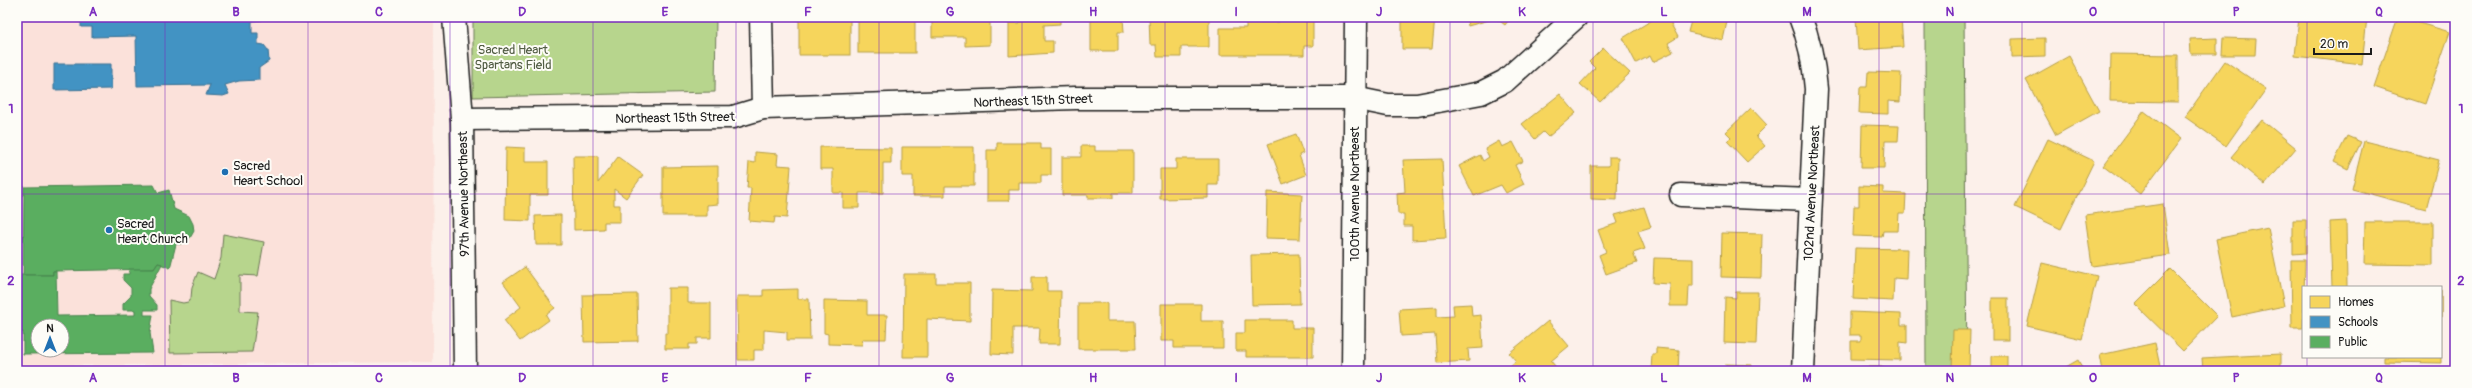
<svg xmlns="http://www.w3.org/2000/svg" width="2472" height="388" font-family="Pangolin,sans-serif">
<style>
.built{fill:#fbe1da;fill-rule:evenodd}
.green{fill:#b7d58d;stroke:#6a7854}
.homes{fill:#f6d55c;stroke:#b59e49}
.schools{fill:#4393c3;stroke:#376f91}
.public{fill:#5aae61;stroke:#47824c;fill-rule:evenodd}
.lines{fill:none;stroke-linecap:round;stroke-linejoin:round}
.minor-casing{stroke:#1c1c1c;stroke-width:25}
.minor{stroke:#fdfcf7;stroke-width:22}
.grid{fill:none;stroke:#7b2cbf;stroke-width:1;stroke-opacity:0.55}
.poi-dot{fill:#1f6fb2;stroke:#fdfcf7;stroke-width:1.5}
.labels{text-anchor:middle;stroke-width:4;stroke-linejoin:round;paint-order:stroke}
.park-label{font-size:13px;fill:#525d44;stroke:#fdfcf7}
.street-label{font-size:13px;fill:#1c1c1c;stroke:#fdfcf7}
.poi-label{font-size:13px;fill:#1c1c1c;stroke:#fdfcf7;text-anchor:start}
.neatline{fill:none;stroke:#7b2cbf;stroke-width:1.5}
.grid-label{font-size:13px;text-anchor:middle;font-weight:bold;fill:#7b2cbf}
</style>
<rect width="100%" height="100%" fill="#fcf0ea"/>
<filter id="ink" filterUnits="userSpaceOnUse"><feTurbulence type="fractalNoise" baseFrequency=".025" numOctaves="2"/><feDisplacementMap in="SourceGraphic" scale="8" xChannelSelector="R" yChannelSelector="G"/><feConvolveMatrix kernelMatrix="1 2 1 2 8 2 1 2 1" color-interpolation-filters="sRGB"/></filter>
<g filter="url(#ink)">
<path class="built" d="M17 17H434L433 362 17 366ZM38 326H62V350H38Z"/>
<g class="green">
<polygon points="473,17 716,17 715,92 473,97"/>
<polygon points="1925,17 1964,17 1967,371 1926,371"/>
<polygon points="223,234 264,242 258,276 240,275 240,311 258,312 252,352 170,353 169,300 183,303 188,302 191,298 192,287 198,272 214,279 221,258"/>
</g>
<g class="homes">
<rect x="799" y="17" width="51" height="38"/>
<rect x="858" y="17" width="57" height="36"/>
<polygon points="932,17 990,17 990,45 965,46 965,37 932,37"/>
<polygon points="1020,17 1060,17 1060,24 1044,25 1044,41 1053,41 1053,53 1009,56 1009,23 1020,23"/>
<polygon points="1091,17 1123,17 1124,32 1118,32 1118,51 1091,51"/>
<polygon points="1149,17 1209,17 1209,47 1181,47 1181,57 1157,57 1156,45 1150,45"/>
<polygon points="1402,17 1435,17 1432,49 1402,49"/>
<polygon points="1466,17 1511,17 1505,25 1496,18 1468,26"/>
<polygon points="1657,17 1667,17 1678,37 1668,43 1673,52 1653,62 1650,56 1636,63 1623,38"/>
<polygon points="1692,17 1728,17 1723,40 1688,32"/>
<polygon points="1856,17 1901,17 1903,47 1858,50"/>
<polygon points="2299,17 2367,17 2362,64 2295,56"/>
<polygon points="2398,17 2450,32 2425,104 2374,87"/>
<polygon points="1279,18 1313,18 1313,46 1304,46 1304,55 1220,55 1220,28 1246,28 1246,22 1279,22"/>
<polygon points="2045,38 2045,56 2012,57 2012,39"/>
<polygon points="2217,38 2217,54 2191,54 2190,39"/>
<polygon points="2223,38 2256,39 2255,55 2222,55"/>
<polygon points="1603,48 1630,73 1600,102 1580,84 1595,68 1589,62"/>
<polygon points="2111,54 2178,55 2178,102 2110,101"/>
<polygon points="2069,56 2099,111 2056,135 2026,80"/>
<polygon points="2225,61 2266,89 2226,146 2185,117"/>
<polygon points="1868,72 1901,73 1900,102 1888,101 1888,114 1859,113 1860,87 1867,87"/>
<polygon points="1560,94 1576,113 1548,137 1543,132 1535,139 1522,124"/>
<polygon points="1751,108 1767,125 1756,136 1765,146 1747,162 1727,141 1731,137 1726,132"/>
<polygon points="2144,111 2181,139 2140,194 2103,166"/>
<polygon points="2262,120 2296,148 2265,185 2231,157"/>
<polygon points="1862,125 1899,126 1898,141 1885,141 1884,168 1861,168"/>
<polygon points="1296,134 1303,153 1299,155 1306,175 1283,184 1268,144"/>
<polygon points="2347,136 2361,142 2348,169 2334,162"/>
<polygon points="2048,139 2094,161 2061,229 2015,207"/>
<polygon points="1499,141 1502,147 1513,142 1523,161 1515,165 1524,184 1506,193 1501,185 1474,196 1459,166 1480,155 1483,161 1489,157 1485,149"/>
<polygon points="2364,141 2439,160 2426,209 2352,189"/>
<polygon points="997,143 1041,143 1041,149 1051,149 1051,175 1041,175 1041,183 1019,183 1019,190 1009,190 1009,201 987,201 987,150 997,150"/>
<polygon points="1081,146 1095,146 1095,151 1133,151 1133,193 1113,193 1113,198 1088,198 1088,195 1062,195 1062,157 1081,157"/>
<polygon points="506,147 525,148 525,162 548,162 548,195 530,195 530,221 505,220"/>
<polygon points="820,147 891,148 891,163 883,163 883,193 859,193 859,208 843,208 843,193 833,193 833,169 820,169"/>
<polygon points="902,147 974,147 974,186 945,186 945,196 913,196 913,176 902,176"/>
<polygon points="755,152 778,154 777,165 791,166 787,218 775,217 774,223 749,221 751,188 747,188 749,162 755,163"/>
<polygon points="573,156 598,156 598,183 618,157 643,175 626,198 614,189 614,205 620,205 620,222 604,222 604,229 574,230"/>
<polygon points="1609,157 1618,157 1617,200 1591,199 1591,166 1609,166"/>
<polygon points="1176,159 1218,159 1218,185 1208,185 1208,198 1160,199 1160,169 1176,169"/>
<polygon points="1442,159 1446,238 1412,240 1412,226 1404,226 1404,214 1398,214 1397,193 1405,192 1403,160"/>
<polygon points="718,166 718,204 707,205 707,216 663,216 663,167"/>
<polygon points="1859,186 1883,187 1883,193 1906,194 1905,213 1899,213 1898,231 1883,231 1882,237 1853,236 1854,206 1859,206"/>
<polygon points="1267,192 1302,194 1300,239 1266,238"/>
<polygon points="2163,204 2170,255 2092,266 2085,215"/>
<polygon points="1644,207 1651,227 1638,231 1645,249 1633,253 1637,263 1606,274 1599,255 1606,252 1598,230 1618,223 1615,215"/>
<polygon points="561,215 561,245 536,245 535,216"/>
<polygon points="2293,220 2306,220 2306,253 2293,254"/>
<polygon points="2346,221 2347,287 2332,287 2330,222"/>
<polygon points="2365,222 2433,222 2433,265 2364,264"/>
<polygon points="2268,228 2284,306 2232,317 2216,239"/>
<polygon points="1722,233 1762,234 1761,278 1721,277"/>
<polygon points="1855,248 1907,249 1906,279 1894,278 1893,301 1853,299"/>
<polygon points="1299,254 1300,304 1252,305 1251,255"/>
<polygon points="1654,258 1693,259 1693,286 1689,286 1688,306 1670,306 1670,284 1653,283"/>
<polygon points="2291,260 2305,260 2303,328 2292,328"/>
<polygon points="2042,263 2097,276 2082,339 2027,326"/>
<polygon points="525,267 555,308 546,315 549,320 520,341 504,320 521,307 503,282"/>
<polygon points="2170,269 2217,316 2183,351 2135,304"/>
<polygon points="904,274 936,274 936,283 970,283 970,321 927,319 927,357 903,357"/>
<polygon points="1032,277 1047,277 1047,291 1061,291 1060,344 1039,344 1040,328 1013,328 1013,355 991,354 992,290 1032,291"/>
<polygon points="668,288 688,288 688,303 711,303 711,338 697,338 697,344 689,344 689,349 665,349 665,333 668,333"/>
<polygon points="798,289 798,299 809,299 810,340 787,340 787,332 764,330 764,350 754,350 754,360 738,360 737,296 763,296 763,290"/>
<polygon points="2441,290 2441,363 2384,362 2384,357 2441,357"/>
<polygon points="1736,292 1758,292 1756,344 1724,343 1725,297 1736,298"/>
<polygon points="637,294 638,341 584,342 583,295"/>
<rect x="1992" y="298" width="16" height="42"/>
<polygon points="824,300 867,301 867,315 887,315 886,339 863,339 862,345 828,344 828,334 824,333"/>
<polygon points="1078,303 1107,303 1107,321 1135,321 1136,349 1078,349"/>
<polygon points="1161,304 1201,304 1201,321 1223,321 1223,348 1174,348 1174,341 1161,341"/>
<polygon points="1471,304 1472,316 1481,315 1483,348 1468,349 1469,361 1437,363 1435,334 1401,336 1399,309 1437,307 1437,317 1454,316 1453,305"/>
<polygon points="1850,312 1901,314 1901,325 1907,325 1907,343 1900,342 1900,360 1851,359 1851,341 1861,341 1861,335 1850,335"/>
<polygon points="1245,320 1292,320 1292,328 1313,328 1313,357 1246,357 1246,351 1236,351 1236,333 1245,333"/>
<polygon points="1548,321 1569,346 1551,361 1559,371 1513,371 1509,367 1516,361 1509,353"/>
<polygon points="1953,330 1970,330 1969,371 1952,371"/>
<polygon points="2155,343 2161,371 2103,371 2100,355"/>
<polygon points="1656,348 1679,350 1678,371 1651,371 1652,354 1656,354"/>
<polygon points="2281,354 2281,371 2203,371 2202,358"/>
<rect x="1992" y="356" width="15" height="15"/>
<polygon points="2078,360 2084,371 2059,371"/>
<polygon points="1726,364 1752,365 1752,371 1726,371"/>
<rect x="1862" y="367" width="22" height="4"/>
</g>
<g class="schools">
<polygon points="81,17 262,17 262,20 252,21 252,33 258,33 258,44 264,45 268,50 269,61 259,68 259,80 239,81 225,85 229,94 223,96 206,95 210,85 137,86 136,36 92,37 92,27 81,27"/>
<polygon points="54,64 111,64 111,89 54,90"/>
</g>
<g class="public">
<polygon points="154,185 158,193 169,190 174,209 189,216 193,224 194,231 190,238 181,244 176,244 170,268 158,263 154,269 56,271 53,271 53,275 23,275 24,187"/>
<path d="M158 263 162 264 149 289V296L157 305V310H144V315H153L150 333 153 353 23 354V332L17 334V268H19V275H53V271H56L57 316 135 315V310H123V304L131 296V288L123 280V274H129V269H154ZM38 326H62V350H38Z"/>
</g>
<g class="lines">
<g class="minor-casing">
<g id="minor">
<polyline points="454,17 462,119 465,371"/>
<polyline points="761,17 763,108"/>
<path d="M1800 17C1810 41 1814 63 1816 89L1803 371"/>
<polyline points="462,119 733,117 763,108 1076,98 1354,98 1388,105 1417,105 1481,93 1505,81 1576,17"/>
<polyline points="1681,195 1810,200"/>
<polyline points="1353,371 1356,17"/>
</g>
</g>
<use href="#minor" class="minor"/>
</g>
</g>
<path class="grid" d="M165 17V371M308 17V371M450 17V371M593 17V371M736 17V371M879 17V371M1022 17V371M1165 17V371M1307 17V371M1450 17V371M1593 17V371M1736 17V371M1879 17V371M2022 17V371M2164 17V371M2307 17V287M17 194H2455M2307 357V371"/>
<g class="poi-dot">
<circle cx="225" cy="172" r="4"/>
<circle cx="109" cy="230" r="4"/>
</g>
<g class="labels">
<g class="park-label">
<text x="513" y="54">Sacred Heart<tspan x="513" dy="15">Spartans Field</tspan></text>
</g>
<g class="street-label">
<text transform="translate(1033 100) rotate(-2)" y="5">Northeast 15th Street</text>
<text transform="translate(675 117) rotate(-1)" y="5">Northeast 15th Street</text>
<text transform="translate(1811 193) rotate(-87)" y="5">102nd Avenue Northeast</text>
<text transform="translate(463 194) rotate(-91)" y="5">97th Avenue Northeast</text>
<text transform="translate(1354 194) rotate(-90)" y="5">100th Avenue Northeast</text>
</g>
<g class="poi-label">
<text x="233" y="170">Sacred<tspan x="233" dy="15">Heart School</tspan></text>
<text x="117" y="228">Sacred<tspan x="117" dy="15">Heart Church</tspan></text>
</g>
</g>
<rect width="2472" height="388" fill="none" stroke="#fdfcf7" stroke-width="44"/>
<rect x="2302" y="286" width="140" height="72" fill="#fdfcf7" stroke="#a3a29f"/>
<rect x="2310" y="296" width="20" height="12" fill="#f6d55c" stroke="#a3a29f"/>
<text x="2338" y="306" font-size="12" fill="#1c1c1c">Homes</text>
<rect x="2310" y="316" width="20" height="12" fill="#4393c3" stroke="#a3a29f"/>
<text x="2338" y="326" font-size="12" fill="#1c1c1c">Schools</text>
<rect x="2310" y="336" width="20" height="12" fill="#5aae61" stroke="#a3a29f"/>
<text x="2338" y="346" font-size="12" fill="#1c1c1c">Public</text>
<g transform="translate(50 338)"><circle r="19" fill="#fdfcf7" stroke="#a3a29f"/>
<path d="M0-3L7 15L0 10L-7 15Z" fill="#1f6fb2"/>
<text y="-6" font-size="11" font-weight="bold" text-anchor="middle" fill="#1c1c1c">N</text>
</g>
<path d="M2314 48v6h57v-6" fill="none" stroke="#1c1c1c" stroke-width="2"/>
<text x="2320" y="48" font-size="12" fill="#1c1c1c" stroke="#fdfcf7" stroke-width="3" paint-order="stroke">20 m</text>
<rect x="22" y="22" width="2428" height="344" class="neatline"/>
<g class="grid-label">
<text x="93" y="16">A</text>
<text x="236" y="16">B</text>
<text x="379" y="16">C</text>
<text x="522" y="16">D</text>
<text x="665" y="16">E</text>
<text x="808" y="16">F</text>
<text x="950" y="16">G</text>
<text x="1093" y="16">H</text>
<text x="1236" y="16">I</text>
<text x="1379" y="16">J</text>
<text x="1522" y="16">K</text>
<text x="1664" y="16">L</text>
<text x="1807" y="16">M</text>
<text x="1950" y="16">N</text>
<text x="2093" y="16">O</text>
<text x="2236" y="16">P</text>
<text x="2379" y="16">Q</text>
<text x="11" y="113">1</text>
<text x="2461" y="113">1</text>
<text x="11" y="285">2</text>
<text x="2461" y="285">2</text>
<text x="93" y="382">A</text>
<text x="236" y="382">B</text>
<text x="379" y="382">C</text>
<text x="522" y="382">D</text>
<text x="665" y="382">E</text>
<text x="808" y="382">F</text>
<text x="950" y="382">G</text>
<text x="1093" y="382">H</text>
<text x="1236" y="382">I</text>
<text x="1379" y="382">J</text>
<text x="1522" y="382">K</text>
<text x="1664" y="382">L</text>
<text x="1807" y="382">M</text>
<text x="1950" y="382">N</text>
<text x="2093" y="382">O</text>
<text x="2236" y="382">P</text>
<text x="2379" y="382">Q</text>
</g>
</svg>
